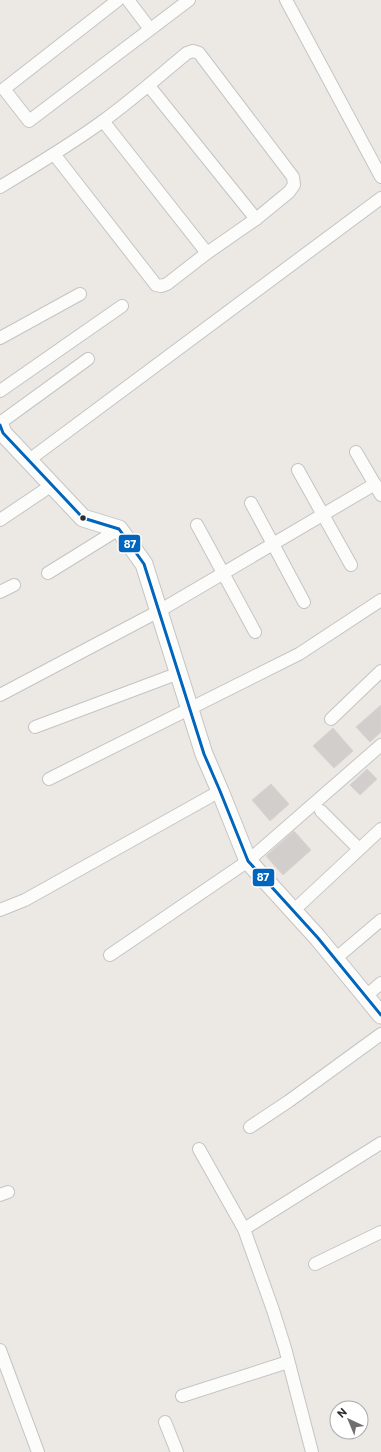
<svg xmlns="http://www.w3.org/2000/svg" width="381" height="1452" font-family="Commissioner,sans-serif">
<style>
.building{fill:#d1cecb;stroke:#d7d4d0}
.lines{fill:none;stroke-linecap:round;stroke-linejoin:round}
.street-casing{stroke:#c5c4c5;stroke-width:14}
.secondary-casing{stroke:#c5c4c5;stroke-width:19}
.street{stroke:#fcfcfb;stroke-width:12}
.secondary{stroke:#fcfcfb;stroke-width:17}
.bus-1-casing{stroke:#fff;stroke-width:6}
.bus-1{stroke:#0065bd;stroke-width:3}
.bus-dot{fill:#2e2e2e;stroke:#fff;stroke-width:1.5}
.line-badge{stroke:#fff;stroke-width:1.5}
.badge-label{font-size:11px;text-anchor:middle;font-weight:bold;fill:#fff}
</style>
<rect width="100%" height="100%" fill="#ece8e4"/>
<g class="building">
<polygon points="381,705 381,732 370,742 356,727"/>
<polygon points="333,728 353,751 334,768 313,746"/>
<polygon points="367,769 377,779 360,795 350,785"/>
<polygon points="271,784 289,804 270,821 252,800"/>
<polygon points="294,831 311,850 283,875 266,856"/>
</g>
<g class="lines">
<g class="street-casing">
<g id="street">
<polyline points="118,0 4,89 29,121 189,0"/>
<polyline points="128,0 150,29"/>
<polyline points="286,0 381,177"/>
<polyline points="149,86 256,219"/>
<polyline points="103,121 207,253"/>
<path d="M0 187C35 166 70 145 103 121 132 100 159 76 187 53L193 51 199 53 293 177 294 185 289 192 256 219 207 253 167 284 161 286 156 285 54 154"/>
<polyline points="0,338 80,294"/>
<polyline points="0,391 122,306"/>
<polyline points="0,423 88,359"/>
<polyline points="356,452 381,495"/>
<polyline points="29,460 381,198"/>
<polyline points="298,470 351,565"/>
<polyline points="251,503 304,602"/>
<polyline points="0,520 52,485"/>
<polyline points="197,525 255,632"/>
<polyline points="48,573 119,529"/>
<polyline points="0,592 14,585"/>
<polyline points="0,695 159,611 375,484"/>
<polyline points="331,719 381,671"/>
<polyline points="35,727 179,673"/>
<polyline points="49,779 299,654 381,600"/>
<polyline points="321,811 359,849"/>
<polyline points="0,910 25,900 220,791"/>
<polyline points="293,911 381,829"/>
<polyline points="110,955 248,861 381,745"/>
<polyline points="335,959 381,920"/>
<polyline points="366,996 381,983"/>
<polyline points="250,1127 289,1101 381,1034"/>
<polyline points="199,1149 244,1229 273,1310 285,1348 312,1452"/>
<polyline points="0,1195 8,1192"/>
<polyline points="244,1229 381,1143"/>
<polyline points="315,1264 381,1232"/>
<polyline points="0,1350 38,1452"/>
<polyline points="182,1396 288,1362"/>
<polyline points="165,1422 177,1452"/>
</g>
</g>
<g class="secondary-casing">
<polyline id="secondary" points="0,425 3,433 83,518 119,529 144,564 204,754 220,791 248,861 318,938 381,1015"/>
</g>
<use href="#street" class="street"/>
<use href="#secondary" class="secondary"/>
<g class="bus-1-casing">
<polyline id="bus-1" points="0,425 3,433 83,518 119,529 144,564 204,754 220,791 248,861 318,938 381,1015"/>
</g>
<use href="#bus-1" class="bus-1"/>
</g>
<circle class="bus-dot" cx="83" cy="518" r="3.5"/>
<g class="line-badge">
<rect x="118" y="534" width="23" height="19" rx="4" fill="#0065bd"/>
<rect x="252" y="868" width="23" height="19" rx="4" fill="#0065bd"/>
</g>
<g class="badge-label">
<text x="130" y="548">87</text>
<text x="263" y="881">87</text>
</g>
<g transform="translate(349 1420) rotate(316)"><circle r="19" fill="#ffffff" stroke="#ababab"/>
<path d="M0-3L7 15L0 10L-7 15Z" fill="#706f6e"/>
<text y="-6" font-size="11" font-weight="bold" text-anchor="middle" fill="#2e2e2e">N</text>
</g>
</svg>
